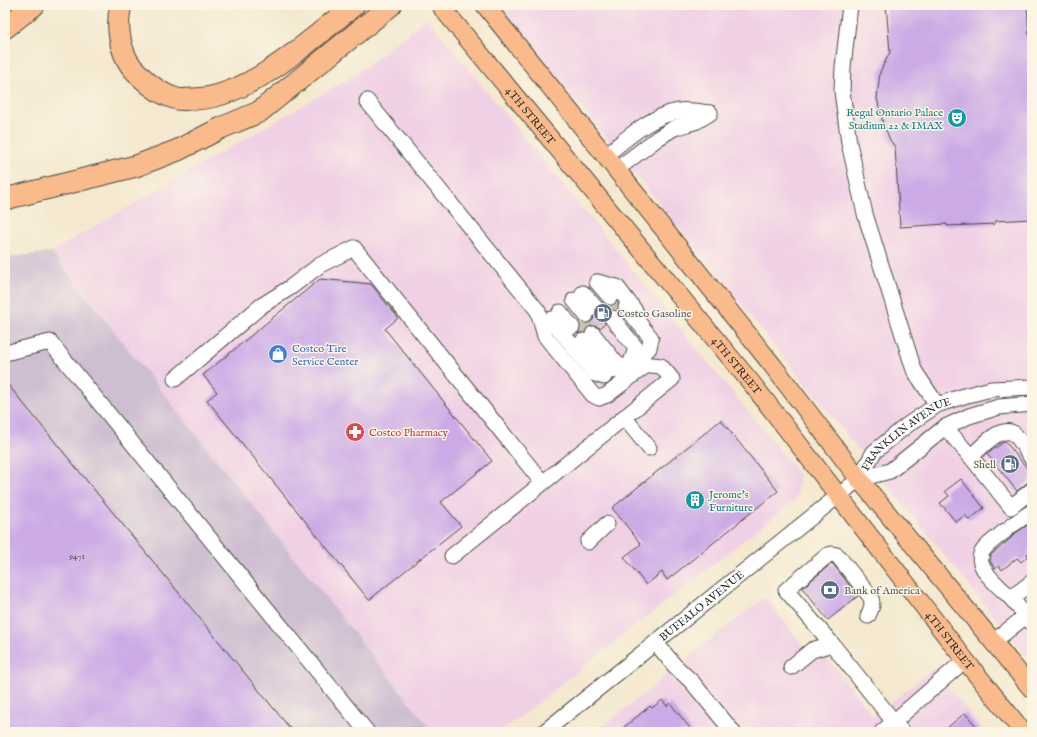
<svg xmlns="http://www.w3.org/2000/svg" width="1037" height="737" font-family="'IM FELL English',serif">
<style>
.built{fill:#f0d0e5}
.industrial{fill:#cebed2}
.building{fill:#cbaae6}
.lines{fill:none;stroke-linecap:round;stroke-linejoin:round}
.minor-tunnel{stroke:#ccc3ae;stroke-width:15;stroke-dasharray:15 8;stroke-linecap:butt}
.minor-casing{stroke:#494844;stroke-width:17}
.major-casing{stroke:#494844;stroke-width:20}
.highway-casing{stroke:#494844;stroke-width:23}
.minor{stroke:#fff;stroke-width:15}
.major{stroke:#fabb8c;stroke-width:18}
.highway{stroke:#fabb8c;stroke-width:21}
.labels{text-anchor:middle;stroke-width:3;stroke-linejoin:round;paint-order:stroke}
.number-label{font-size:9px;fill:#534b5a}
.culture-label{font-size:11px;fill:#0d838f;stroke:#fcf5e5;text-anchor:end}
.street-label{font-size:11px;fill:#2b2b2b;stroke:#fcf5e5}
.service-label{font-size:11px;fill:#4e5e75;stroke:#fcf5e5;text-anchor:start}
.shop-label{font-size:11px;fill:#366cbe;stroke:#fcf5e5;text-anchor:start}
.health-label{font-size:11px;fill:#be3a42;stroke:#fcf5e5;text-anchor:start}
</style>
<rect width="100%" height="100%" fill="#fcf5e5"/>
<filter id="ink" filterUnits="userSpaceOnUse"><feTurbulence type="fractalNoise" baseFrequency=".025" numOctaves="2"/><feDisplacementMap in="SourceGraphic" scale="8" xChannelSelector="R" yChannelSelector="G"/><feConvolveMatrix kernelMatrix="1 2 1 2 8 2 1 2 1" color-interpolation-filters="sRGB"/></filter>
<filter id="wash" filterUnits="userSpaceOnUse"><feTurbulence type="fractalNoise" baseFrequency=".012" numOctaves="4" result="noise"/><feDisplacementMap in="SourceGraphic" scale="16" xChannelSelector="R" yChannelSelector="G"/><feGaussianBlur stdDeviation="0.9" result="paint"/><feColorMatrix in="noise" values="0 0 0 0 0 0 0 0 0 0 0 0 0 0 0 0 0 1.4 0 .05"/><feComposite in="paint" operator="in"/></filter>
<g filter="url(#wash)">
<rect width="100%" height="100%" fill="#f4e9cf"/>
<g class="built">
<polygon points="498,5 1032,5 1032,663"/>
<polygon points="427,18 799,474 796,499 501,732 433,732 51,252 355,75"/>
<polygon points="765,597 802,644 828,659 873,717 933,669 985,732 597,732 702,646"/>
</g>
<polygon class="industrial" points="51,252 433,732 5,732 5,258"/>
<g id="blocks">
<g class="building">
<polygon points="886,5 1027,5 1029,35 1031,34 1032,41 1032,219 995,221 995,224 947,226 947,224 900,227 895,147 890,140 883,123 877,98 880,72 890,52"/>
<polygon points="320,279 371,284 398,318 385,329 492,461 441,502 461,526 369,600 207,400 217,392 203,375"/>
<polygon points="617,302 619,312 611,309 606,311 604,315 603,319 605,324 600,328 596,326 591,325 587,327 584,332 578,334 580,330 581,326 579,321 587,324 591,322 595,317 602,315 604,311 605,307 603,303 607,305 611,306"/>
<polygon points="5,381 293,732 5,732"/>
<polygon points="721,420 778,491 667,580 662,572 646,585 624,557 641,544 612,508"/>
<polygon points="1005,441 1032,475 1032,479 1017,491 987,454"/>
<polygon points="961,479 984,508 969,520 965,515 956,522 940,503 949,496 945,491"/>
<polygon points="1032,522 1032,550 1027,554 1028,556 1021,562 1017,558 1002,570 999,566 995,569 990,561 991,555 1011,538 1014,534"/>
<polygon points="832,563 858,596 828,620 802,588"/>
<polygon points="662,700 667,706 670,703 693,732 618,732 650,706 652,708"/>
<polygon points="965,713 981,732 942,732"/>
</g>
</g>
</g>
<g filter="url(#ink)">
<use href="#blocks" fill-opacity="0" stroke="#494844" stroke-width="1"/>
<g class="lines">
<g class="minor-tunnel">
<polyline points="610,297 621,311"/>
<polyline points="596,308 607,322"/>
<polyline points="581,319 593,334"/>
</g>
<g class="minor-casing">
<g id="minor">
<polyline points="850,5 843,67 842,91 849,143 865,214 914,370 937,405"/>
<polyline points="367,101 538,311 545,336 593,395 599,398 607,395 644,367 652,365 661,366 672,379 452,556"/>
<path d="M605 156C626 139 650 116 679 111 688 109 700 112 710 113"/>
<polyline points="616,170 658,138 674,128 697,121 710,113"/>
<polyline points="597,282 617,287 636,312"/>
<polyline points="597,282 610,297"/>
<polyline points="583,293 596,308"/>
<polyline points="574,300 586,315"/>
<polyline points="560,312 572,327"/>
<polyline points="612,318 636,348 630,365"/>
<polyline points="551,319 595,374 604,377"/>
<polyline points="593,334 616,363 629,370"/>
<polyline points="583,341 608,371 629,370 649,348 651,338 626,307"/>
<polyline points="5,353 50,342 367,732"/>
<polyline points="175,379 261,306 291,287 320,265 354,248 542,482"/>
<polyline points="624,417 649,448"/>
<polyline points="945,427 971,457"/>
<path d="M1032 459C1028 453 1018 436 1013 433 999 426 980 448 971 457L1011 507 1032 490"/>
<polyline points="859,479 890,471 945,427 969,416 999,407 1032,404"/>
<polyline points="1012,525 1030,513 1032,513"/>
<path d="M1005 531C998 537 987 544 982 552 973 567 1001 588 1011 598"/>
<polyline points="588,542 607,524"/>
<polyline points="1026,616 1011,598 1032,582"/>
<polyline points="993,642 1026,616 1032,623"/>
<polyline points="656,643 674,665 692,682 733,732"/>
<path d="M832 644 786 590 828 555 832 554 837 555 870 596C874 604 871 609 868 616"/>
<polyline points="791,667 812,650 832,644 902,732"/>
<path id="s1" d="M544 732 859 479 874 452 906 426 937 405 964 396 991 389 1032 387"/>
<polyline points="882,732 965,660"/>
</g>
</g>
<g class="major-casing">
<g id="major">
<path id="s2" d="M442 5 443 9 753 385 965 660 1023 732"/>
<polyline points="485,5 773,366 859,479 1032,689"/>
</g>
</g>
<g class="highway-casing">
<g id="highway">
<path d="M121 5C116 24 119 49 131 66 133 69 137 72 139 75 150 86 162 95 177 99 182 100 187 99 192 99 247 100 313 38 354 5"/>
<polyline points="5,28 34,5"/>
<polyline points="5,199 136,166 178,150 221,128 259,112 391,5"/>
</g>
</g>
<use href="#minor" class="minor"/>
<use href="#major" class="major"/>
<use href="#highway" class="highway"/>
</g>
</g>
<defs>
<g id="theatre-disc" transform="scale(1)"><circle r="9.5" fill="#0f9aa8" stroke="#fcf5e5"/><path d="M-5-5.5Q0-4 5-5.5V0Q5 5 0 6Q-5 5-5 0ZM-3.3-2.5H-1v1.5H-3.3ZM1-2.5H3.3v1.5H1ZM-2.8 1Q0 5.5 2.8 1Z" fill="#fff"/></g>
<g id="fuel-disc" transform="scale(1)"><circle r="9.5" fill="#5c6f8a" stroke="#fcf5e5"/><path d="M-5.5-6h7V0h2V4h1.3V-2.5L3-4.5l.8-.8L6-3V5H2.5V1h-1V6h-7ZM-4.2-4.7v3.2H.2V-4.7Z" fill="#fff"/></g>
<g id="shop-disc" transform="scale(1)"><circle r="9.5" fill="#3f7fe0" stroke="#fcf5e5"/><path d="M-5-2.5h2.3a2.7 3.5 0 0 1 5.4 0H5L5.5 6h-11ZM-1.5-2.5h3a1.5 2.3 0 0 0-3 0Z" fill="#fff"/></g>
<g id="pharmacy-disc" transform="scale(1)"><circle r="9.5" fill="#e0444e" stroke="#fcf5e5"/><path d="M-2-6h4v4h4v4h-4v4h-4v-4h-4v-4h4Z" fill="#fff"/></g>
<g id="building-disc" transform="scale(1)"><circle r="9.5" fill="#0f9aa8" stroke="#fcf5e5"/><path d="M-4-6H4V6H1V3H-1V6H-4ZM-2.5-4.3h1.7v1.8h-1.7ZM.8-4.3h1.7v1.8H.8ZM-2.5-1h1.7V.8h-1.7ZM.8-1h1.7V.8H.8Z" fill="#fff"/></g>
<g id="bank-disc" transform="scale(1)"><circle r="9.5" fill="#5c6f8a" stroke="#fcf5e5"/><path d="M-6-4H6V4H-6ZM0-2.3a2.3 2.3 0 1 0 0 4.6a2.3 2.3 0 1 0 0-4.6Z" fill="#fff"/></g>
</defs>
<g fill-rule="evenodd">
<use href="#theatre-disc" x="957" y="118"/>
<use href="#fuel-disc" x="603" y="313"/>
<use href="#shop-disc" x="278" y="354"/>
<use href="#pharmacy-disc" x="355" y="432"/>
<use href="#fuel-disc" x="1010" y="464"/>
<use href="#building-disc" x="695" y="500"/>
<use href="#bank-disc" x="830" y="590"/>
</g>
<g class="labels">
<g class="number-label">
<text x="77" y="559">9471</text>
</g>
<g class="culture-label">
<text x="943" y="116">Regal Ontario Palace<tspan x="943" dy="13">Stadium 22 &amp; IMAX</tspan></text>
<text x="709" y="498" text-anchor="start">Jerome's<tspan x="709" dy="13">Furniture</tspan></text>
</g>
<g class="street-label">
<text dy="4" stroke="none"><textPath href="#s2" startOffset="142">4TH STREET</textPath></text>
<text dy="4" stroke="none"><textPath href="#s2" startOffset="466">4TH STREET</textPath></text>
<text dy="4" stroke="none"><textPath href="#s1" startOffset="471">FRANKLIN AVENUE</textPath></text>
<text dy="4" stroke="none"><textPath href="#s1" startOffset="202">BUFFALO AVENUE</textPath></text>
<text dy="4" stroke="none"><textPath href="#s2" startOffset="814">4TH STREET</textPath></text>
</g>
<g class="service-label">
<text x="617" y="317">Costco Gasoline</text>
<text x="996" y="468" text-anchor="end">Shell</text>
<text x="844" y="594">Bank of America</text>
</g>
<g class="shop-label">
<text x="292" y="352">Costco Tire<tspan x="292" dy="13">Service Center</tspan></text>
</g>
<g class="health-label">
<text x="369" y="436">Costco Pharmacy</text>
</g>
</g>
<rect width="1037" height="737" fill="none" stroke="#fcf5e5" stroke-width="20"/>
</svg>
